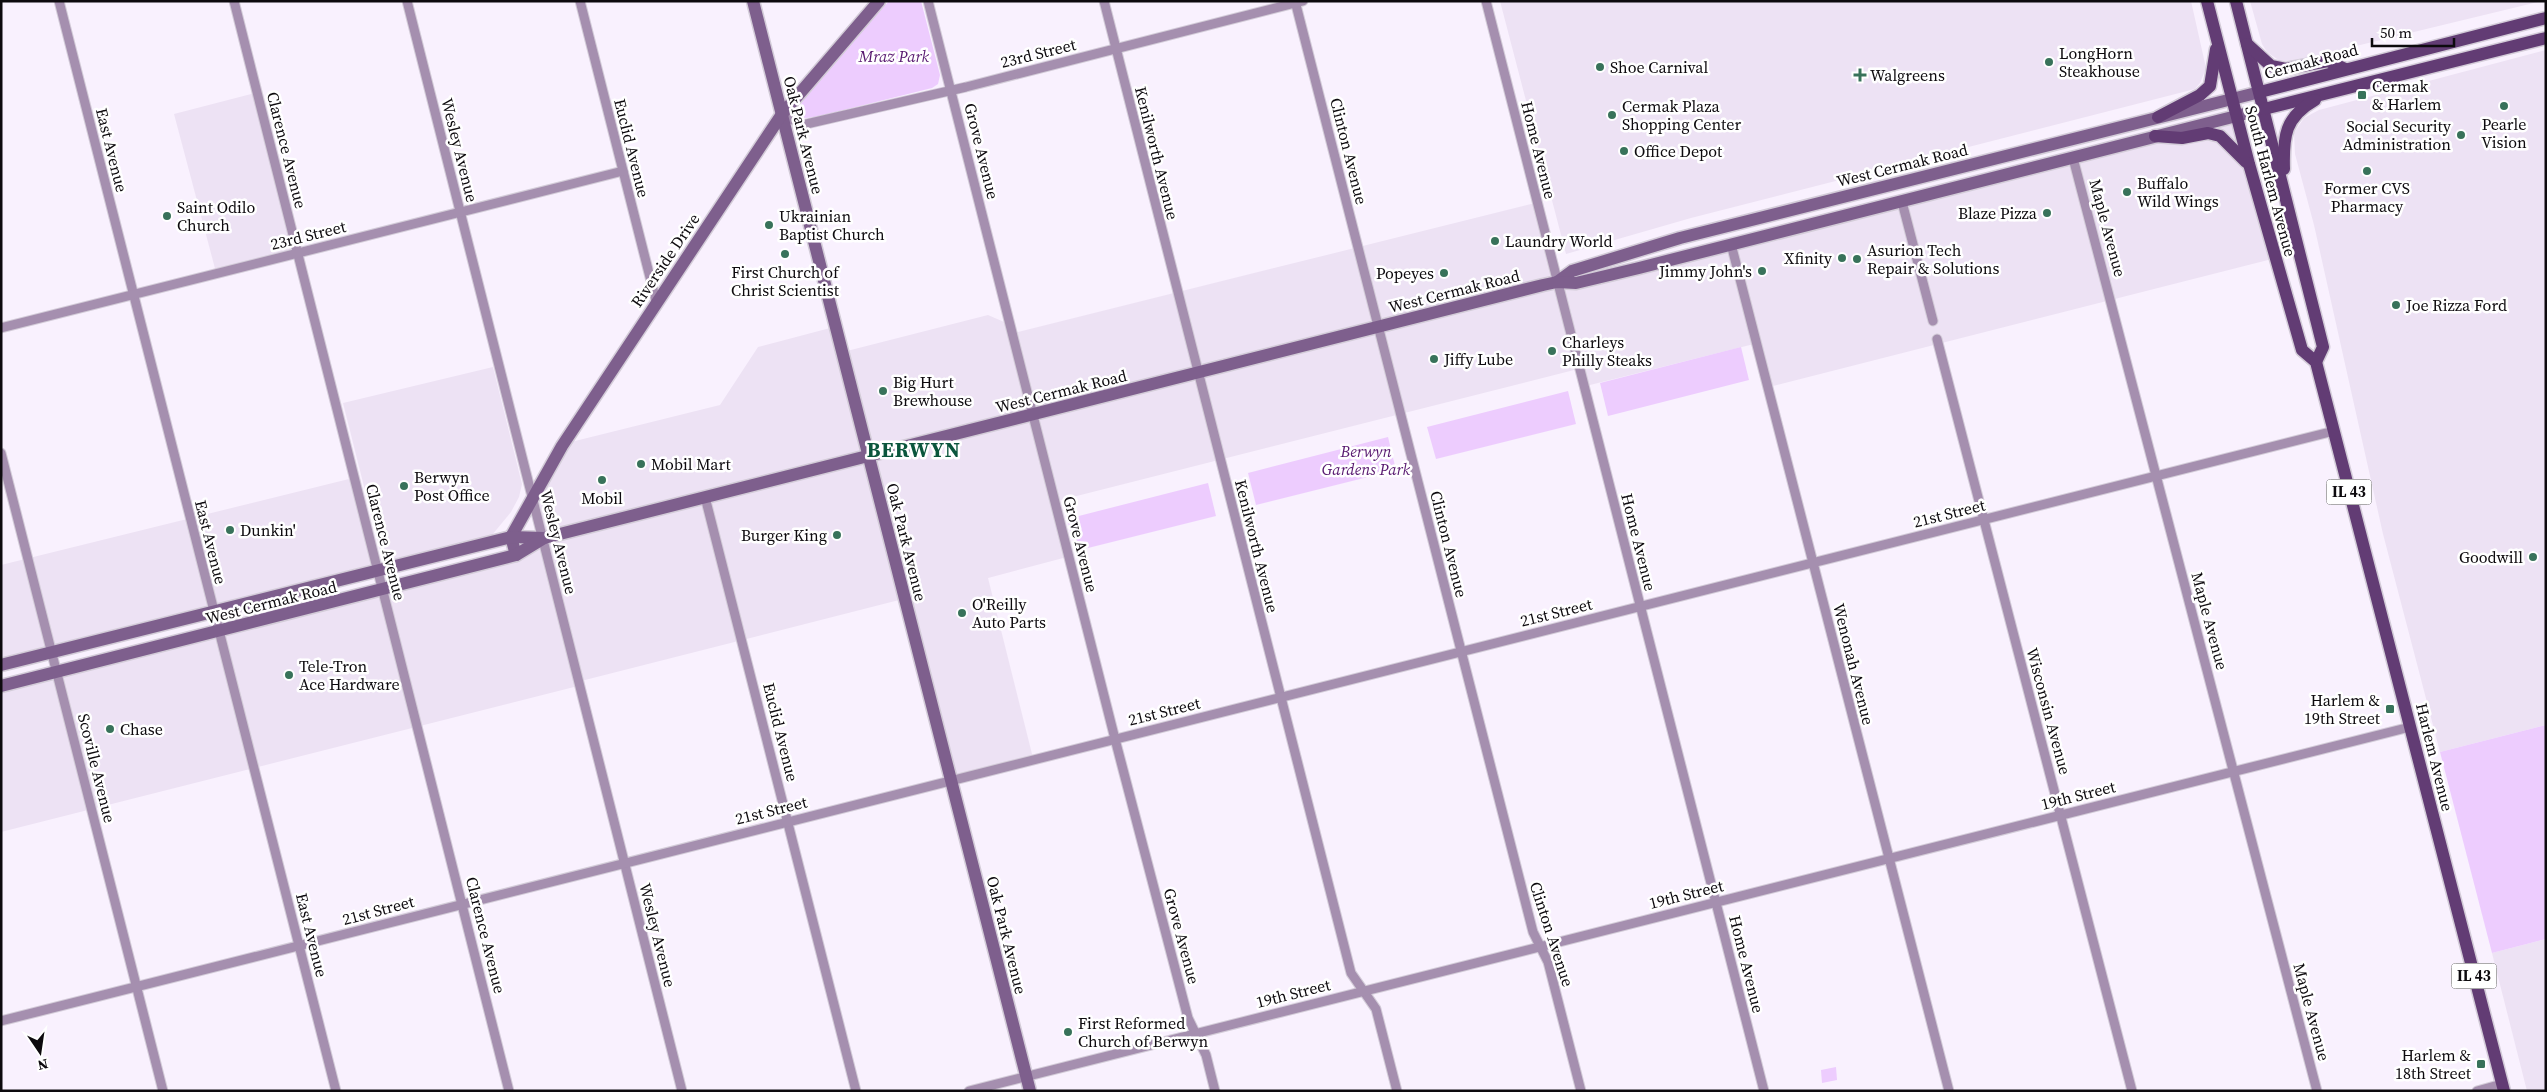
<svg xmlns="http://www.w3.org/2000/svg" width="2547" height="1092" font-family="'Source Serif 4',serif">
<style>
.built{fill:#ede2f4}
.green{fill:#edccfe}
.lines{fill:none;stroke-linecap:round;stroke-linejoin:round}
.street-casing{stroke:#d3ccd8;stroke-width:11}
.secondary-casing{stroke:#d3ccd8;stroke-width:15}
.primary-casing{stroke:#d3ccd8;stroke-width:15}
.street{stroke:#a58faf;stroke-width:9}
.secondary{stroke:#7e5f8d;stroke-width:12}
.primary{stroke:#623c74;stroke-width:12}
.poi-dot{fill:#38725a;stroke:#fff;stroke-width:2}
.labels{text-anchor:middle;stroke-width:5;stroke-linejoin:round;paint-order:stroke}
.shield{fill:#fff;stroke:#565456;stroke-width:1}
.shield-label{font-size:15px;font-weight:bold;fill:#0d0a0e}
.street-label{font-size:16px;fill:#0d0a0e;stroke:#fff}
.poi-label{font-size:16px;fill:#0d0a0e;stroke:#fff;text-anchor:start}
.park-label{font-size:16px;font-style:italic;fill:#581970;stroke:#fff}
.district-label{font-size:21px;font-weight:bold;letter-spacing:1px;fill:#0a553c;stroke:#fff}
</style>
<rect width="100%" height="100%" fill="#f9f1fe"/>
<g class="built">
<polygon points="1500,1 2191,1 2206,68 2200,83 2195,89 1691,218 1566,254"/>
<polygon points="2250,1 2542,1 2294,61 2280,61 2267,52 2262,44"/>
<polygon points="2546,50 2546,725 2440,752 2383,534 2314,225 2295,154 2294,133 2304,118 2319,110"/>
<polygon points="259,92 301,254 217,276 174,114"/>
<polygon points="2234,120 2272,259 1769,387 1734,246"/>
<polygon points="1535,203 1578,369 1053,502 1067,557 988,578 1033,758 952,778 843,352 988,315 1011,325 1014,333"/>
<polygon points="1729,247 1754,344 1586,386 1560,284"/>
<polygon points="834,327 867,456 545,535 534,497 567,443 720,405 758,347"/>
<polygon points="493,367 522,484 519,497 511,512 492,535 383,562 343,403"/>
<polygon points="867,459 903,599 581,681 546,539"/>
<polygon points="353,478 374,564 1,659 1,565"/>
<polygon points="542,541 578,686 1,832 1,688 515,559"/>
<polygon points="2546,939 2546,1091 2527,1091 2492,953"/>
</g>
<g class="green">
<path d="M889 1H921L940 75 938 84 932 88 816 117 806 118 797 116C793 102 875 17 889 1Z"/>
<polygon points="1741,347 1749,380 1608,416 1600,383"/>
<polygon points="1568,391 1576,424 1436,459 1427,427"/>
<polygon points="1388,437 1396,470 1256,505 1248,473"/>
<polygon points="1208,483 1216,516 1076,551 1067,519"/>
<polygon points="2546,725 2546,939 2492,953 2440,752"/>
<polygon points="1836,1067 1837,1080 1822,1083 1821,1070"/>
</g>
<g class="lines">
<g class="street-casing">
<g id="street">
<polyline points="59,1 336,1091"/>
<polyline points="234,1 509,1091"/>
<polyline points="407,1 682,1091"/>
<polyline points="580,1 656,301"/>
<polyline points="928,1 1115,739 1188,1018 1206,1055 1215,1091"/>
<polyline points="1104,1 1351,973 1376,1009 1397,1091"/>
<polyline points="1295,1 1533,932 1548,962 1581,1091"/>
<polyline points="1486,1 1764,1091"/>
<polyline points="782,114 802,125 966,87 1303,1"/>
<polyline points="2073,158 2317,1091"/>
<polyline points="1902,202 1933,321"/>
<polyline points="1731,244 1949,1091"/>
<polyline points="1,328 623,171"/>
<polyline points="1937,339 2132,1091"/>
<polyline points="1,453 163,1091"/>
<polyline points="705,497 856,1091"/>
<polyline points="1,1021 2334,431"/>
<polyline points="969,1091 2410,727"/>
<polyline points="2477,1091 2502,1084"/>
</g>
</g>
<g class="secondary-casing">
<g id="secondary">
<polyline points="753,1 1030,1091"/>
<polyline points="1557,282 1572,271 1680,238 2260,92"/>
<polyline points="516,555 511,537 562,446 782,114 879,1"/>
<polyline points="1,665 511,537 544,538 1543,285 1557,282 1576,283 1639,268 2264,109"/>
<polyline points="1,686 516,555 544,538"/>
</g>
</g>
<g class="primary-casing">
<g id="primary">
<polyline points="2207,1 2249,164 2302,350 2316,362 2504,1091"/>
<polyline points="2236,1 2323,347 2316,362"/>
<polyline points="2247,44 2271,66 2286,69 2328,61 2345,69"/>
<polyline points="2260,92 2546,18"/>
<polyline points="2264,109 2546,38"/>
<polyline points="2158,117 2200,95 2210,86 2216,49"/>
<polyline points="2155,136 2182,138 2208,133 2220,136 2246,162"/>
<path d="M2284 169C2283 136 2285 117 2315 100"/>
</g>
</g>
<use href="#street" class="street"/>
<use href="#secondary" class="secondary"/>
<use href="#primary" class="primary"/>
</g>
<g class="poi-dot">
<circle cx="2049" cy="62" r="5"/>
<circle cx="1600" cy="67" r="5"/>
<path d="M1857.5 67.5h5v5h5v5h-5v5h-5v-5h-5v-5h5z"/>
<rect x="2357" y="90" width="10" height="10" rx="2.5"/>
<circle cx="2504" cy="106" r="5"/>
<circle cx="1612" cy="115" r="5"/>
<circle cx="2461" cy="135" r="5"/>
<circle cx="1624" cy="151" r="5"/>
<circle cx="2367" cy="171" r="5"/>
<circle cx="2127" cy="192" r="5"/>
<circle cx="2047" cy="213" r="5"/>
<circle cx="167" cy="216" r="5"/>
<circle cx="769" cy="225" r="5"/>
<circle cx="1495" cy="241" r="5"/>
<circle cx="785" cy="254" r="5"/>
<circle cx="1842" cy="258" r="5"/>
<circle cx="1857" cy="259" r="5"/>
<circle cx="1762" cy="271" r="5"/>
<circle cx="1444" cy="273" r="5"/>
<circle cx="2396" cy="305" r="5"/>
<circle cx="1552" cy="351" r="5"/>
<circle cx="1434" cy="359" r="5"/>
<circle cx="883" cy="391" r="5"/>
<circle cx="641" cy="464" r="5"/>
<circle cx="602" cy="480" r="5"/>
<circle cx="404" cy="486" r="5"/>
<circle cx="230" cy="530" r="5"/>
<circle cx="837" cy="535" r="5"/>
<circle cx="2533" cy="557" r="5"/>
<circle cx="962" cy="613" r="5"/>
<circle cx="289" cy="675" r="5"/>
<rect x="2385" y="704" width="10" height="10" rx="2.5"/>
<circle cx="110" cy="729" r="5"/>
<circle cx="1068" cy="1032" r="5"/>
<rect x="2476" y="1059" width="10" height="10" rx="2.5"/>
</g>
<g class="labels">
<g class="shield">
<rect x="2326.5" y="479.5" width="45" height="25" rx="4"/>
<rect x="2451.5" y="963.5" width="45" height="25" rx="4"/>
</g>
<g class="shield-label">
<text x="2349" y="497">IL 43</text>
<text x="2474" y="981">IL 43</text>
</g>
<g class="street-label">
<text transform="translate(1038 53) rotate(-14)" y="6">23rd Street</text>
<text transform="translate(2311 61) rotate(-15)" y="6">Cermak Road</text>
<text transform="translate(804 135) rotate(76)" y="6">Oak Park Avenue</text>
<text transform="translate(632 148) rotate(76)" y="6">Euclid Avenue</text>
<text transform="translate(112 150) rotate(76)" y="6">East Avenue</text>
<text transform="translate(287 150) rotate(76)" y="6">Clarence Avenue</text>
<text transform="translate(460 150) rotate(76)" y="6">Wesley Avenue</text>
<text transform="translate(1539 150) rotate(76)" y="6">Home Avenue</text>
<text transform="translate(982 151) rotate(76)" y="6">Grove Avenue</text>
<text transform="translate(1349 151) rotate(76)" y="6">Clinton Avenue</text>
<text transform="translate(1157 153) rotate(76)" y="6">Kenilworth Avenue</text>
<text transform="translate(1902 165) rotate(-14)" y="6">West Cermak Road</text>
<text transform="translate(2271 181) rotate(75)" y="6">South Harlem Avenue</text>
<text transform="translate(2108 228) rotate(75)" y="6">Maple Avenue</text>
<text transform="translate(308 235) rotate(-14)" y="6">23rd Street</text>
<text transform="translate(665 260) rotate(-56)" y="6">Riverside Drive</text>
<text transform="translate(1454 291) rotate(-14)" y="6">West Cermak Road</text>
<text transform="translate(1061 391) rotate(-14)" y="6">West Cermak Road</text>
<text transform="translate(1949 513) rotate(-14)" y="6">21st Street</text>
<text transform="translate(211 542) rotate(76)" y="6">East Avenue</text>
<text transform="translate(386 542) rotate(76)" y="6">Clarence Avenue</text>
<text transform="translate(559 542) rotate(76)" y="6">Wesley Avenue</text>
<text transform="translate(907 542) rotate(76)" y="6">Oak Park Avenue</text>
<text transform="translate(1639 542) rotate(76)" y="6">Home Avenue</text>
<text transform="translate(1081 544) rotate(76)" y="6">Grove Avenue</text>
<text transform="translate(1449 544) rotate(76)" y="6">Clinton Avenue</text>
<text transform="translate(1257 546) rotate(76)" y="6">Kenilworth Avenue</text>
<text transform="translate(271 602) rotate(-14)" y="6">West Cermak Road</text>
<text transform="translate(1556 612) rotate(-14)" y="6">21st Street</text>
<text transform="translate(2210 621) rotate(75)" y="6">Maple Avenue</text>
<text transform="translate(1854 664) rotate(76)" y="6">Wenonah Avenue</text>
<text transform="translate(1164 711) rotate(-14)" y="6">21st Street</text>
<text transform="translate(2049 711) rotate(75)" y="6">Wisconsin Avenue</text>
<text transform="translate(781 732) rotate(76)" y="6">Euclid Avenue</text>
<text transform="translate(2435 757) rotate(76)" y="6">Harlem Avenue</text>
<text transform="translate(97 768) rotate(76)" y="6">Scoville Avenue</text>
<text transform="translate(2078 795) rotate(-14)" y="6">19th Street</text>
<text transform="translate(771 810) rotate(-14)" y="6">21st Street</text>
<text transform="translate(1686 894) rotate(-14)" y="6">19th Street</text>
<text transform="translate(378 910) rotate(-15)" y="6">21st Street</text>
<text transform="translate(1552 934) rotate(72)" y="6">Clinton Avenue</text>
<text transform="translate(312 935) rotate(76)" y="6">East Avenue</text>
<text transform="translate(486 935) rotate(76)" y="6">Clarence Avenue</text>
<text transform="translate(658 935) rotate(76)" y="6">Wesley Avenue</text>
<text transform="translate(1007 935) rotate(76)" y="6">Oak Park Avenue</text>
<text transform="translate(1182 936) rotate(75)" y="6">Grove Avenue</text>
<text transform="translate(1747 964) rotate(76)" y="6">Home Avenue</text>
<text transform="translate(1293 993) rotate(-14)" y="6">19th Street</text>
<text transform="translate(2312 1012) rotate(75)" y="6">Maple Avenue</text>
</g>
<g class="poi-label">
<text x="2059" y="59">LongHorn<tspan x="2059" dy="18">Steakhouse</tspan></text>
<text x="1610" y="73">Shoe Carnival</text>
<text x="1870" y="81">Walgreens</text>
<text x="2372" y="92">Cermak<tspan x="2372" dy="18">&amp; Harlem</tspan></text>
<text x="1622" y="112">Cermak Plaza<tspan x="1622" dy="18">Shopping Center</tspan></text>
<text x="2504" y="130" text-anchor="middle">Pearle<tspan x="2504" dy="18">Vision</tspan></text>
<text x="2451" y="132" text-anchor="end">Social Security<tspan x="2451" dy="18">Administration</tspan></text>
<text x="1634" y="157">Office Depot</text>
<text x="2137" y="189">Buffalo<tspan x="2137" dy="18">Wild Wings</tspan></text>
<text x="2367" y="194" text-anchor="middle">Former CVS<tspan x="2367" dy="18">Pharmacy</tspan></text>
<text x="177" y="213">Saint Odilo<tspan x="177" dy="18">Church</tspan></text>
<text x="2037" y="219" text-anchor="end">Blaze Pizza</text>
<text x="779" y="222">Ukrainian<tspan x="779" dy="18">Baptist Church</tspan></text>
<text x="1505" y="247">Laundry World</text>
<text x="1867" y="256">Asurion Tech<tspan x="1867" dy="18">Repair &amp; Solutions</tspan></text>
<text x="1832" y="264" text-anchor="end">Xfinity</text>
<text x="1752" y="277" text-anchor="end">Jimmy John's</text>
<text x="785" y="278" text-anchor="middle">First Church of<tspan x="785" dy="18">Christ Scientist</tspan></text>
<text x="1434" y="279" text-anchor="end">Popeyes</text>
<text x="2406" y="311">Joe Rizza Ford</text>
<text x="1562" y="348">Charleys<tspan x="1562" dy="18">Philly Steaks</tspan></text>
<text x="1444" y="365">Jiffy Lube</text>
<text x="893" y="388">Big Hurt<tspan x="893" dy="18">Brewhouse</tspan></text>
<text x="651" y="470">Mobil Mart</text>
<text x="414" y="483">Berwyn<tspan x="414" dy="18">Post Office</tspan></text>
<text x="602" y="504" text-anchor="middle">Mobil</text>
<text x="240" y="536">Dunkin'</text>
<text x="827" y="541" text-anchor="end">Burger King</text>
<text x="2523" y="563" text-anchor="end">Goodwill</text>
<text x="972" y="610">O'Reilly<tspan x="972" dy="18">Auto Parts</tspan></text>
<text x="299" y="672">Tele-Tron<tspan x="299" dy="18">Ace Hardware</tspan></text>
<text x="2380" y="706" text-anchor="end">Harlem &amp;<tspan x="2380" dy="18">19th Street</tspan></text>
<text x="120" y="735">Chase</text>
<text x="1078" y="1029">First Reformed<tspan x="1078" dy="18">Church of Berwyn</tspan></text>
<text x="2471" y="1061" text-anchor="end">Harlem &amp;<tspan x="2471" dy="18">18th Street</tspan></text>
</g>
<g class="park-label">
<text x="894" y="62">Mraz Park</text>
<text x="1366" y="457">Berwyn<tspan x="1366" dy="18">Gardens Park</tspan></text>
</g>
<g class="district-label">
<text x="914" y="457">BERWYN</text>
</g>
</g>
<rect width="2547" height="1092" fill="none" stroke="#0d0a0e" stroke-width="5"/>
<g transform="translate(40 1052) rotate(167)" stroke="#ffffff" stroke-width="4" paint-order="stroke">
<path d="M0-4L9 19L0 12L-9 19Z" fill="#0d0a0e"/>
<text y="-8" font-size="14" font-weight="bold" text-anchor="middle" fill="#0d0a0e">N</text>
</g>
<path d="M2372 38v8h82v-8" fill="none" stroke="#0d0a0e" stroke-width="2.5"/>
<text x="2380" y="38" font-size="15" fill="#0d0a0e" stroke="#ffffff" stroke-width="4" paint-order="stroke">50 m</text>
</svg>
